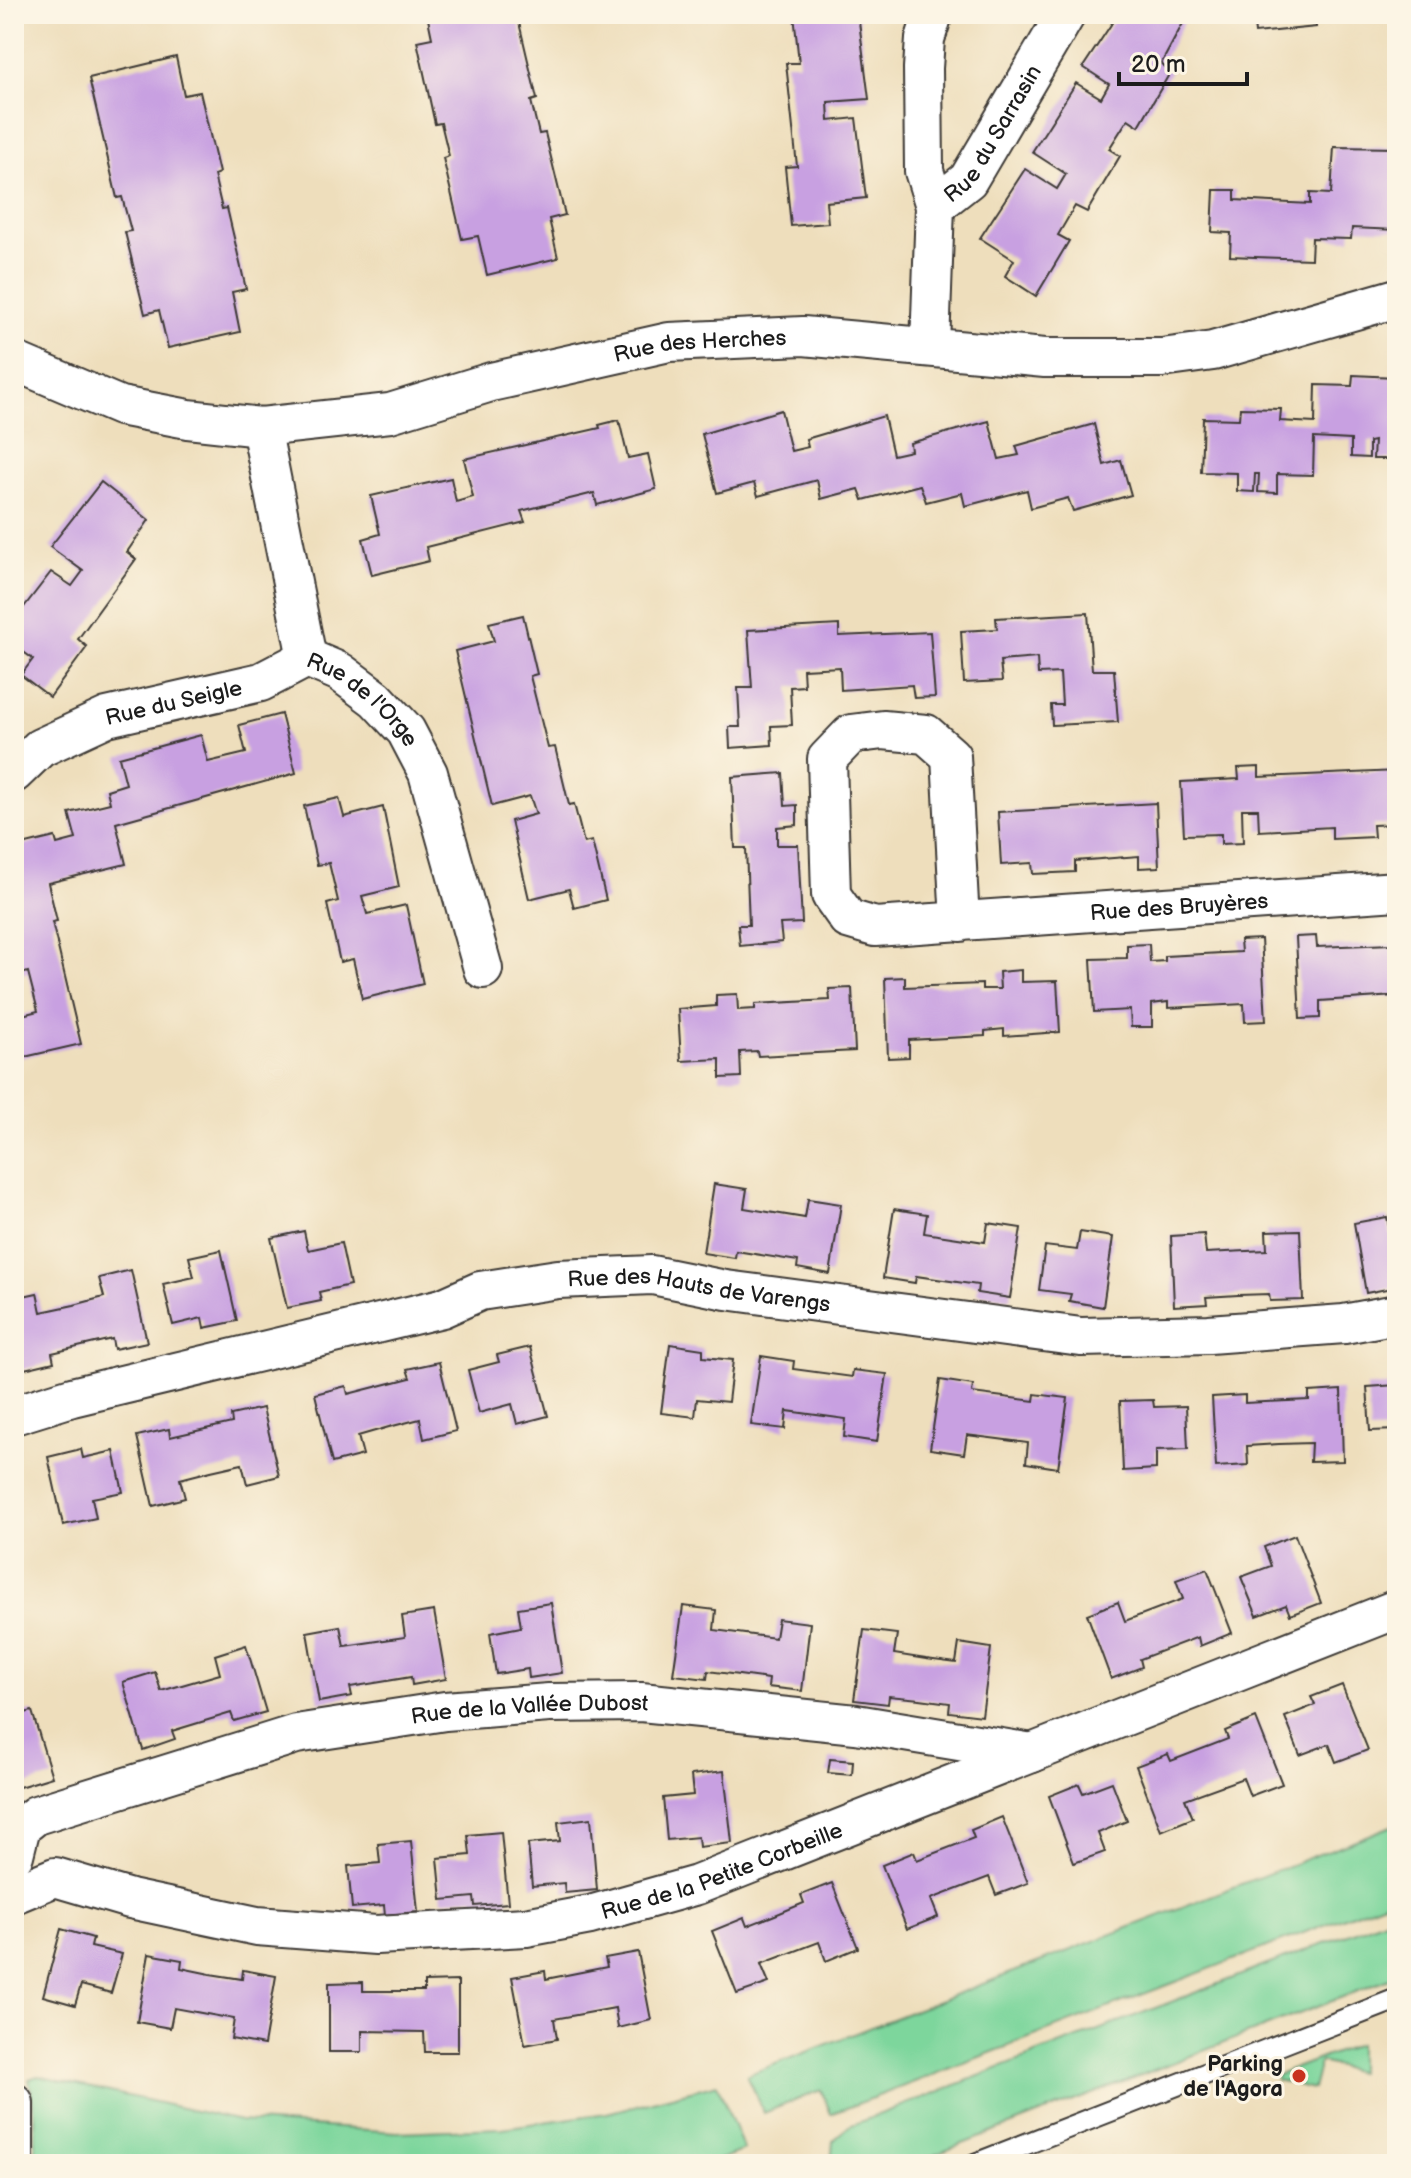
<svg xmlns="http://www.w3.org/2000/svg" width="1411" height="2178" font-family="'Balsamiq Sans',sans-serif">
<style>
.green{fill:#7dd69c;stroke:#4c795c;stroke-width:2}
.building{fill:#c8a0e1}
.lines{fill:none;stroke-linecap:round;stroke-linejoin:round}
.service-casing{stroke:#3c3934;stroke-width:24}
.minor-casing{stroke:#3c3934;stroke-width:42}
.service{stroke:#fff;stroke-width:20}
.minor{stroke:#fff;stroke-width:38}
.poi-dot{fill:#c8321e;stroke:#fcf5e5;stroke-width:3}
.labels{text-anchor:middle;stroke-width:6;stroke-linejoin:round;paint-order:stroke}
.street-label{font-size:22px;fill:#1c1c1c;stroke:#fcf5e5}
.poi-label{font-size:22px;font-weight:bold;fill:#1c1c1c;stroke:#fcf5e5;text-anchor:end}
</style>
<rect width="100%" height="100%" fill="#fcf5e5"/>
<filter id="ink" filterUnits="userSpaceOnUse"><feTurbulence type="fractalNoise" baseFrequency=".0125" numOctaves="2"/><feDisplacementMap in="SourceGraphic" scale="16" xChannelSelector="R" yChannelSelector="G"/><feConvolveMatrix kernelMatrix="1 2 1 2 8 2 1 2 1" color-interpolation-filters="sRGB"/></filter>
<filter id="wash" filterUnits="userSpaceOnUse"><feTurbulence type="fractalNoise" baseFrequency=".006" numOctaves="4" result="noise"/><feDisplacementMap in="SourceGraphic" scale="32" xChannelSelector="R" yChannelSelector="G"/><feGaussianBlur stdDeviation="1.8" result="paint"/><feColorMatrix in="noise" values="0 0 0 0 0 0 0 0 0 0 0 0 0 0 0 0 0 1.4 0 .05"/><feComposite in="paint" operator="in"/></filter>
<g filter="url(#wash)">
<rect width="100%" height="100%" fill="#eedebc"/>
<g class="green">
<polygon points="1397,1824 1397,1897 831,2114 821,2090 764,2113 747,2075"/>
<polygon points="1397,1915 1397,1976 911,2164 831,2163 833,2141 849,2126"/>
<polygon points="1358,2044 1358,2072 1320,2062 1313,2089 1276,2080 1277,2075"/>
<polygon points="38,2076 240,2121 397,2132 502,2128 607,2113 717,2084 744,2150 708,2164 36,2164 35,2115 29,2079"/>
</g>
<g id="blocks">
<g class="building">
<polygon points="427,14 517,14 537,99 531,101 539,134 545,133 565,215 549,219 558,258 487,275 478,236 462,239 443,158 449,156 441,123 435,124 417,41 432,38"/>
<polygon points="794,14 858,14 869,99 828,102 829,121 856,118 866,198 826,202 828,223 791,226 785,167 797,166 786,63 799,63"/>
<polygon points="1118,14 1188,14 1161,64 1171,71 1139,126 1128,119 1109,149 1120,156 1087,212 1075,206 1058,235 1069,241 1036,296 1005,276 1014,260 980,238 1025,169 1057,189 1066,174 1032,152 1076,83 1101,98 1109,84 1083,67"/>
<polygon points="1253,14 1315,14 1316,27 1255,33"/>
<polygon points="176,57 184,95 200,92 219,173 214,175 222,209 227,208 246,289 232,292 240,332 168,348 159,310 145,314 125,232 131,231 122,197 117,198 89,78"/>
<polygon points="1334,147 1397,148 1397,230 1352,228 1351,239 1312,238 1311,259 1230,256 1231,233 1212,232 1214,190 1235,190 1235,200 1310,204 1310,193 1331,194"/>
<polygon points="1353,375 1395,377 1397,442 1392,442 1391,459 1373,459 1374,441 1369,442 1369,458 1351,457 1351,440 1314,438 1313,475 1277,474 1277,493 1258,492 1259,474 1255,474 1254,492 1237,491 1237,473 1201,472 1203,418 1239,419 1240,408 1281,409 1280,421 1315,423 1316,385 1352,386"/>
<polygon points="781,410 791,451 808,447 806,439 884,416 893,455 911,451 910,443 989,421 999,459 1019,455 1016,446 1094,424 1104,465 1121,460 1131,495 1073,511 1068,498 1031,508 1027,490 965,506 962,493 926,502 920,485 863,500 859,489 821,499 817,480 758,496 754,483 717,493 702,434"/>
<polygon points="619,420 628,458 648,454 656,489 597,505 594,493 521,511 525,522 426,547 429,561 372,575 363,539 380,534 371,496 451,478 456,502 473,497 464,459 600,428 599,425"/>
<polygon points="101,482 149,520 127,552 136,559 78,639 87,647 50,697 21,675 33,659 14,645 14,620 51,572 72,586 83,571 50,547"/>
<polygon points="1088,613 1092,670 1114,670 1118,722 1052,725 1051,705 1062,705 1060,673 1038,674 1037,658 1000,661 1002,681 964,683 961,631 997,629 996,618"/>
<polygon points="523,615 537,674 530,676 548,748 555,747 569,805 574,804 584,843 592,841 606,900 574,908 569,889 529,899 511,821 536,814 530,796 492,806 455,651 494,641 489,623"/>
<polygon points="839,625 839,636 930,632 935,697 914,698 912,685 841,690 840,667 803,669 804,686 790,687 792,725 771,726 772,745 730,748 729,727 740,727 738,688 752,688 748,630"/>
<polygon points="281,714 296,773 116,823 126,864 48,883 57,921 52,922 81,1044 20,1058 14,1017 38,1011 28,972 14,976 14,847 55,837 57,844 76,839 69,813 110,803 107,790 126,784 119,757 201,735 208,762 246,753 239,725"/>
<polygon points="1259,767 1259,777 1397,771 1397,824 1373,825 1374,837 1332,839 1332,827 1259,831 1258,809 1242,809 1243,843 1221,844 1221,834 1184,835 1181,782 1239,779 1238,768"/>
<polygon points="783,773 785,806 797,805 797,825 777,827 777,845 798,845 802,923 780,924 782,942 740,946 738,925 749,925 746,848 735,848 732,777"/>
<polygon points="339,798 344,817 383,807 399,887 362,896 367,914 406,905 423,984 362,999 353,959 340,962 327,904 338,901 329,863 317,865 304,806"/>
<polygon points="1156,803 1159,867 1139,868 1139,856 1075,861 1075,872 1033,874 1032,863 1001,865 998,812"/>
<polygon points="1316,936 1317,947 1392,944 1393,950 1397,949 1395,996 1320,1001 1320,1018 1300,1019 1296,937"/>
<polygon points="1261,939 1266,1021 1245,1022 1244,1004 1168,1008 1168,1002 1152,1004 1152,1027 1131,1027 1130,1010 1094,1012 1091,959 1127,958 1127,945 1149,944 1150,962 1165,961 1165,956 1241,952 1240,940"/>
<polygon points="1021,970 1021,982 1057,981 1060,1032 1004,1036 1004,1029 985,1031 985,1036 909,1040 909,1057 888,1058 885,978 905,977 905,987 982,984 982,989 1000,989 999,972"/>
<polygon points="852,988 855,1051 758,1056 757,1051 740,1052 741,1077 720,1078 720,1059 681,1061 678,1009 716,1006 716,995 737,994 738,1010 755,1009 755,1004 830,1000 829,989"/>
<polygon points="714,1184 747,1189 744,1208 805,1218 808,1199 841,1204 830,1274 797,1268 798,1261 736,1251 735,1258 703,1253"/>
<polygon points="894,1209 927,1214 924,1233 985,1242 988,1223 1021,1228 1010,1298 977,1293 978,1285 916,1276 915,1283 883,1278"/>
<polygon points="1387,1217 1391,1236 1397,1235 1397,1287 1366,1293 1354,1223"/>
<polygon points="1300,1230 1303,1300 1270,1301 1269,1294 1238,1295 1206,1297 1207,1304 1174,1306 1171,1236 1204,1234 1206,1253 1267,1250 1266,1231"/>
<polygon points="304,1231 308,1250 341,1243 350,1285 319,1292 321,1301 287,1308 271,1238"/>
<polygon points="1080,1232 1113,1237 1103,1307 1069,1301 1071,1294 1039,1290 1045,1246 1077,1250"/>
<polygon points="221,1250 237,1321 204,1328 202,1318 173,1325 163,1284 194,1277 189,1257"/>
<polygon points="131,1270 147,1342 114,1349 112,1339 52,1353 54,1362 20,1370 14,1342 14,1298 37,1293 41,1312 74,1305 104,1297 99,1278"/>
<polygon points="670,1344 703,1349 703,1357 733,1360 728,1402 697,1399 695,1417 661,1413"/>
<polygon points="530,1347 548,1416 517,1424 512,1404 479,1413 468,1370 499,1362 497,1355"/>
<polygon points="761,1356 794,1361 793,1369 852,1377 853,1370 887,1374 877,1442 844,1437 846,1419 787,1411 785,1429 751,1425"/>
<polygon points="439,1362 456,1431 424,1439 420,1419 389,1427 358,1436 363,1455 332,1463 315,1394 346,1386 348,1394 410,1378 407,1369"/>
<polygon points="940,1380 973,1385 972,1393 1034,1401 1035,1394 1068,1398 1058,1468 1026,1463 1028,1443 998,1439 967,1435 964,1454 930,1449"/>
<polygon points="1397,1385 1397,1430 1370,1431 1367,1387"/>
<polygon points="1341,1390 1343,1461 1310,1462 1311,1443 1279,1444 1247,1446 1248,1465 1216,1467 1212,1397 1245,1395 1245,1403 1309,1400 1309,1392"/>
<polygon points="1153,1400 1154,1407 1186,1406 1188,1449 1156,1450 1156,1469 1123,1471 1120,1401"/>
<polygon points="263,1408 279,1476 247,1484 242,1464 211,1471 180,1479 185,1498 153,1506 137,1436 169,1429 170,1437 232,1423 231,1415"/>
<polygon points="81,1449 83,1458 114,1451 123,1492 92,1498 96,1518 63,1525 48,1457"/>
<polygon points="1295,1535 1321,1603 1290,1615 1286,1605 1257,1616 1241,1577 1271,1566 1264,1547"/>
<polygon points="1207,1569 1232,1633 1200,1646 1198,1637 1140,1659 1142,1667 1111,1679 1087,1614 1118,1602 1125,1621 1183,1599 1176,1580"/>
<polygon points="551,1603 562,1673 529,1678 528,1669 496,1674 490,1633 521,1627 518,1608"/>
<polygon points="683,1606 716,1610 714,1630 745,1634 775,1638 778,1619 810,1623 802,1691 768,1687 769,1679 739,1675 708,1671 707,1679 673,1675"/>
<polygon points="434,1611 446,1679 412,1685 411,1677 381,1682 350,1687 352,1696 319,1702 307,1632 340,1626 344,1646 405,1637 402,1616"/>
<polygon points="864,1630 897,1634 894,1654 926,1659 956,1663 959,1643 991,1648 982,1716 949,1712 950,1703 920,1699 889,1696 888,1704 854,1700"/>
<polygon points="246,1645 266,1712 234,1721 231,1713 172,1731 175,1739 143,1750 123,1682 155,1672 161,1691 220,1674 215,1655"/>
<polygon points="1342,1685 1368,1750 1336,1762 1329,1744 1300,1755 1285,1717 1315,1705 1311,1697"/>
<polygon points="32,1711 52,1777 19,1787 14,1779 14,1716"/>
<polygon points="1256,1718 1282,1784 1250,1796 1243,1778 1185,1799 1193,1818 1161,1831 1136,1766 1168,1754 1171,1761 1228,1739 1225,1731"/>
<polygon points="830,1759 853,1761 852,1775 828,1773"/>
<polygon points="724,1771 732,1843 699,1847 698,1837 667,1840 663,1798 693,1795 691,1775"/>
<polygon points="1112,1782 1127,1821 1098,1833 1105,1852 1074,1863 1049,1796 1079,1784 1083,1793"/>
<polygon points="1002,1817 1028,1883 996,1895 989,1877 931,1899 938,1917 907,1929 882,1865 914,1852 917,1860 974,1838 971,1830"/>
<polygon points="591,1818 597,1890 565,1893 564,1883 532,1886 528,1844 560,1841 558,1822"/>
<polygon points="501,1832 508,1903 475,1906 474,1897 442,1900 438,1858 470,1855 468,1835"/>
<polygon points="411,1841 418,1912 385,1915 384,1905 352,1908 348,1866 380,1863 378,1844"/>
<polygon points="832,1883 858,1948 826,1961 819,1942 761,1964 769,1983 737,1994 712,1931 744,1918 747,1926 775,1915 804,1903 801,1895"/>
<polygon points="61,1929 93,1938 91,1947 122,1954 111,1993 81,1985 75,2005 43,1996"/>
<polygon points="638,1952 651,2020 618,2028 615,2008 554,2019 557,2039 525,2045 512,1977 545,1971 546,1979 607,1967 605,1958"/>
<polygon points="149,1954 182,1960 181,1968 210,1974 242,1979 243,1970 276,1976 264,2045 231,2039 234,2019 174,2008 170,2028 137,2022"/>
<polygon points="458,1981 458,2052 425,2052 424,2032 362,2031 362,2052 329,2052 329,1983 363,1982 363,1991 424,1991 424,1982"/>
</g>
</g>
</g>
<g filter="url(#ink)">
<use href="#blocks" fill-opacity="0" stroke="#3c3934" stroke-width="2"/>
<g class="lines">
<g class="service-casing">
<polyline id="service" points="975,2164 1397,1999"/>
</g>
<g class="minor-casing">
<g id="minor">
<path id="s1" d="M935 206 968 180 1066 14"/>
<polyline points="930,346 935,206 924,171 923,68 925,39 933,14"/>
<path id="s2" d="M14 361 120 406 188 419 261 427 390 413 491 382 669 342 803 336 1045 358H1162L1213 351 1397 298"/>
<path id="s3" d="M261 427 307 658 340 672 376 699 406 731 428 773 483 969"/>
<path id="s4" d="M14 773 40 748 107 717 261 682 307 658"/>
<path id="s5" d="M960 922 951 756 926 734 883 730 851 734 827 759 831 895 848 919 875 927 1397 891"/>
<path id="s6" d="M14 1415 72 1397 442 1308 480 1291 558 1279 652 1275 726 1290 1081 1337 1209 1334 1344 1324 1397 1314"/>
<path id="s7" d="M14 1855 21 1827 36 1815 296 1734 445 1711 549 1703 641 1702 856 1724 1032 1753"/>
<path id="s8" d="M14 1894 55 1877 130 1899 257 1926 376 1935 526 1927 590 1915 697 1885 1397 1609"/>
<polyline points="14,2103 14,2164"/>
</g>
</g>
<use href="#service" class="service"/>
<use href="#minor" class="minor"/>
</g>
</g>
<circle class="poi-dot" cx="1299" cy="2076" r="8"/>
<g class="labels">
<g class="street-label">
<text dy="8" stroke="none"><textPath href="#s1" startOffset="94">Rue du Sarrasin</textPath></text>
<text dy="8" stroke="none"><textPath href="#s2" startOffset="706">Rue des Herches</textPath></text>
<text dy="8" stroke="none"><textPath href="#s3" startOffset="306">Rue de l'Orge</textPath></text>
<text dy="8" stroke="none"><textPath href="#s4" startOffset="178">Rue du Seigle</textPath></text>
<text dy="8" stroke="none"><textPath href="#s5" startOffset="808">Rue des Bruyères</textPath></text>
<text dy="8" stroke="none"><textPath href="#s6" startOffset="704">Rue des Hauts de Varengs</textPath></text>
<text dy="8" stroke="none"><textPath href="#s7" startOffset="556">Rue de la Vallée Dubost</textPath></text>
<text dy="8" stroke="none"><textPath href="#s8" startOffset="726">Rue de la Petite Corbeille</textPath></text>
</g>
<g class="poi-label">
<text x="1283" y="2071">Parking<tspan x="1283" dy="25">de l'Agora</tspan></text>
</g>
</g>
<rect width="1411" height="2178" fill="none" stroke="#fcf5e5" stroke-width="48"/>
<path d="M1119 72v12h128v-12" fill="none" stroke="#1c1c1c" stroke-width="4"/>
<text x="1131" y="72" font-size="24" fill="#1c1c1c" stroke="#fcf5e5" stroke-width="6" paint-order="stroke">20 m</text>
</svg>
